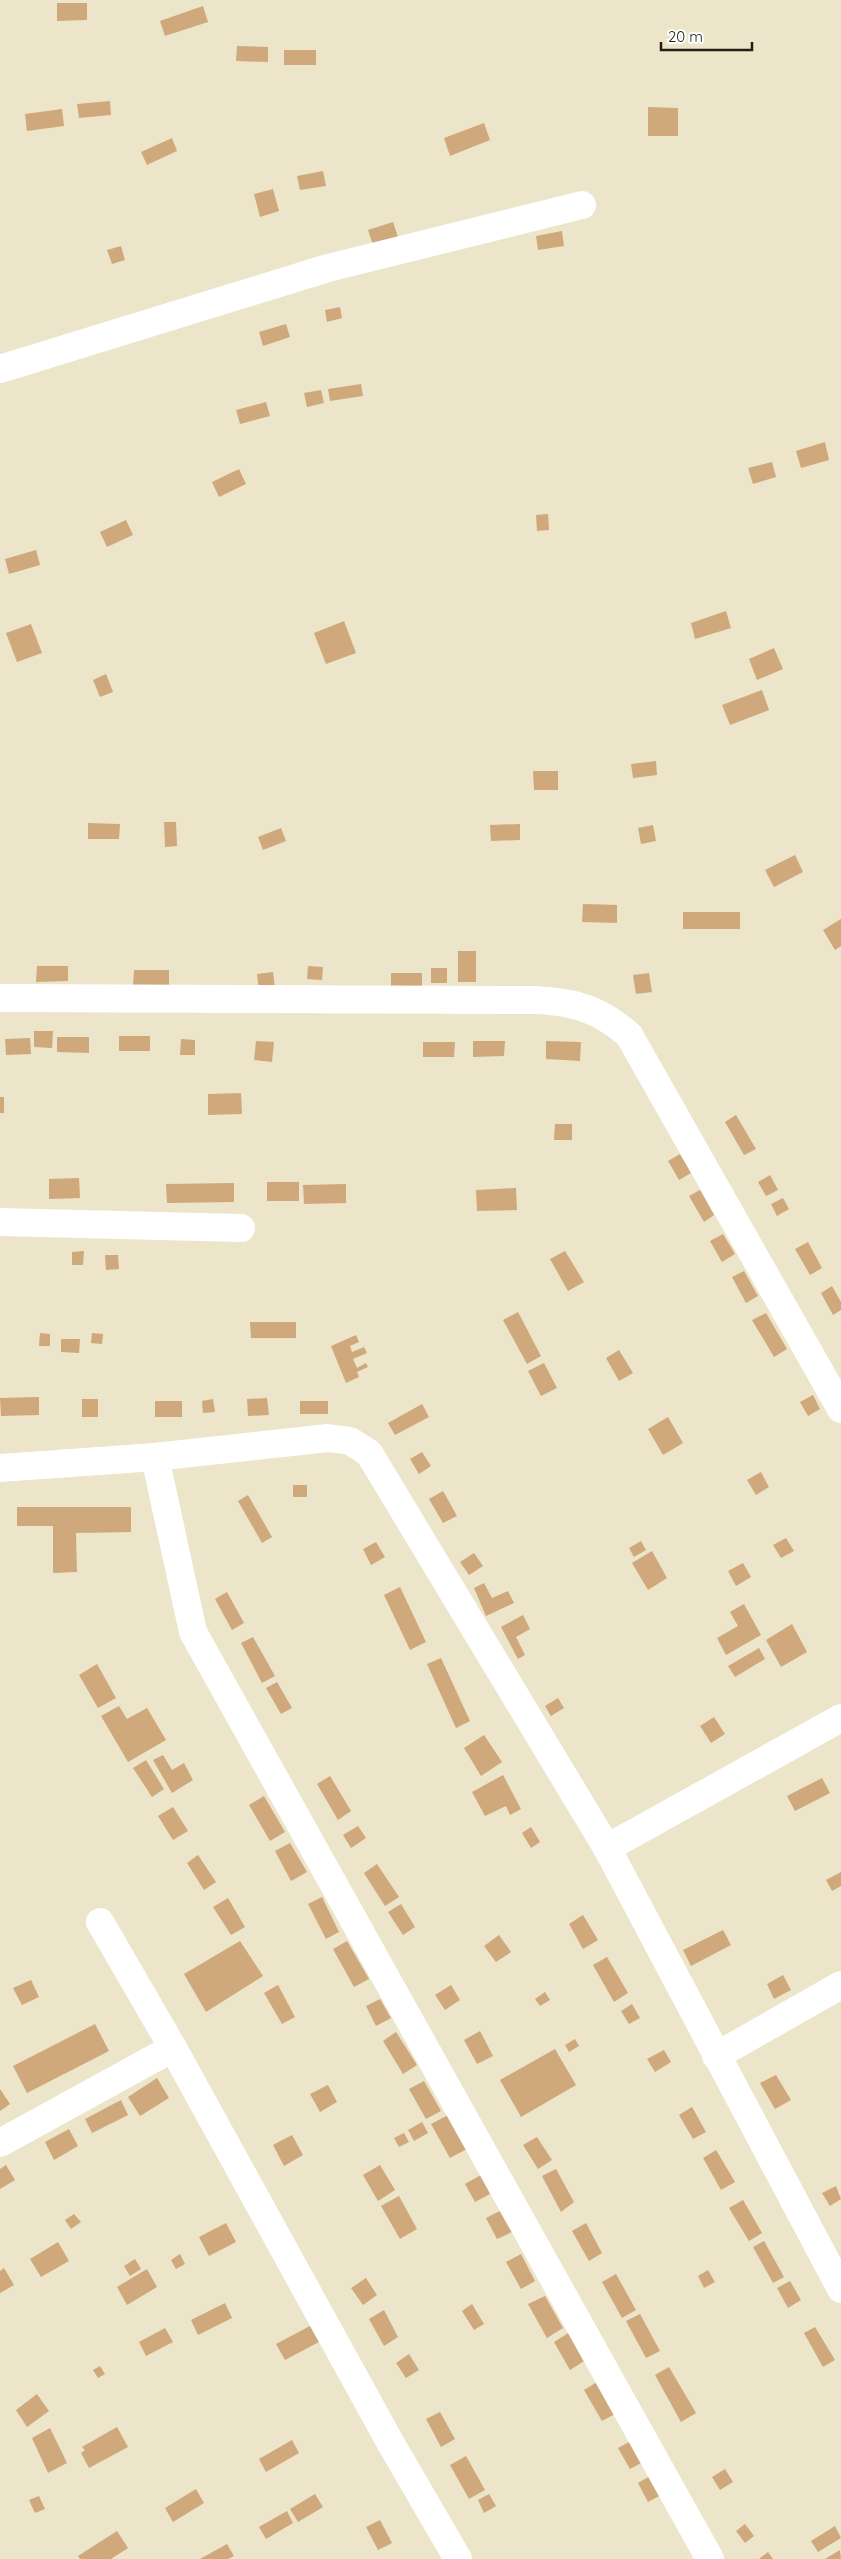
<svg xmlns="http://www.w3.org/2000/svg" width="841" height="2559" font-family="Quicksand,sans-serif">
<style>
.building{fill:#cfa87c}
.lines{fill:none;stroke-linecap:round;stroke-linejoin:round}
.street{stroke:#fff;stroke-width:28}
</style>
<rect width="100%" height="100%" fill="#ece5c9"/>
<g class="building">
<polygon points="57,3 87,3 87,20 57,21"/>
<polygon points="203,6 208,22 165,36 160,21"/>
<polygon points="237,46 268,47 268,62 236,61"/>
<rect x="284" y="50" width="32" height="15"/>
<polygon points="110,101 111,115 79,118 77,104"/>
<polygon points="648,107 678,108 678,136 648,136"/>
<polygon points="62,109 64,126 27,131 25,114"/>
<polygon points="484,123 490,140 450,156 444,138"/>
<polygon points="172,138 177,151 147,165 141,152"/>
<polygon points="323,171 326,186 300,190 297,176"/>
<polygon points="273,189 279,211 260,217 254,194"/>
<polygon points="393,222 398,237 373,245 368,230"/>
<polygon points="562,231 564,246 538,250 536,236"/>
<polygon points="121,246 125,260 112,264 107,250"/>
<polygon points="340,307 342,318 327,322 325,310"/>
<polygon points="286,324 290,337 263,346 259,332"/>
<polygon points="361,384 363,396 330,401 328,389"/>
<polygon points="321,390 324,403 307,407 304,393"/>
<polygon points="266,402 270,416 240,424 236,410"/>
<polygon points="825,442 829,460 801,468 796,451"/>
<polygon points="772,462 776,477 753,484 748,468"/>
<polygon points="239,469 246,484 219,497 212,482"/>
<polygon points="548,514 549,530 537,531 536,515"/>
<polygon points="126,520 133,535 107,547 100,532"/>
<polygon points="36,550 40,565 9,574 5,559"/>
<polygon points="726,611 731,628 695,639 691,623"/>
<polygon points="344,621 356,653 326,664 314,633"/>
<polygon points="31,624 42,653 17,662 6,633"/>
<polygon points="774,648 783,669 757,680 749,659"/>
<polygon points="106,674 113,692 100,697 93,680"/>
<polygon points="762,690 769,710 730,725 722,705"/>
<polygon points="656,761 657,775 633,778 631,764"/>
<polygon points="533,771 558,771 558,790 534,790"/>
<polygon points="164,822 176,822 177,846 165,847"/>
<polygon points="88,823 120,824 119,839 88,839"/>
<polygon points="520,824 520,840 491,841 490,825"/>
<polygon points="653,825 656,841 641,844 638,828"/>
<polygon points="281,828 286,841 263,850 258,837"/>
<polygon points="795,855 803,872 774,887 765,870"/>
<polygon points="583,904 617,905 617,923 582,922"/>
<rect x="683" y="912" width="57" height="17"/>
<polygon points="841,919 841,946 835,950 823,930"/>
<rect x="458" y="951" width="18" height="31"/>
<polygon points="37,966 68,966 68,981 36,982"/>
<polygon points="308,966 323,967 322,980 307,979"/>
<rect x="431" y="968" width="16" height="15"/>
<polygon points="134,970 169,970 169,986 133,985"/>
<polygon points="273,972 275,989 259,991 257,974"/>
<rect x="391" y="973" width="31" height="15"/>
<polygon points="649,973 652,992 636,994 633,975"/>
<polygon points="34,1031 53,1031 52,1048 34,1047"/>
<rect x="119" y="1036" width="31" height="15"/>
<polygon points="57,1037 89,1037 89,1053 57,1052"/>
<polygon points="30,1038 31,1054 6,1055 5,1039"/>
<polygon points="181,1039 195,1040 195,1055 180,1055"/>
<polygon points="256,1041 274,1042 272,1062 254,1060"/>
<polygon points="473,1041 505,1041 504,1056 473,1057"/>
<polygon points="546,1041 581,1042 580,1061 546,1059"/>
<polygon points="423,1042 455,1042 454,1057 423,1057"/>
<polygon points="241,1093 242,1114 208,1115 208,1094"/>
<rect x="0" y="1097" width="4" height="16"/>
<polygon points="736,1115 756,1149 744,1155 725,1122"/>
<polygon points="555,1124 572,1124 572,1140 554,1140"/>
<polygon points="680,1154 691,1173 679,1180 668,1161"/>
<polygon points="770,1175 778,1190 766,1196 758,1182"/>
<polygon points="79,1178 80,1198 49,1199 49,1179"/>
<rect x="267" y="1182" width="32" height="19"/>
<polygon points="234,1183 234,1202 167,1203 166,1184"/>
<polygon points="346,1184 346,1203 304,1204 303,1185"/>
<polygon points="516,1188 517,1210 477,1211 476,1190"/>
<polygon points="700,1190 714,1215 704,1222 689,1196"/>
<polygon points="783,1198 789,1209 777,1216 771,1204"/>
<polygon points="723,1234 735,1254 722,1262 710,1241"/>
<polygon points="808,1242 822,1268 810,1275 795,1249"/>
<polygon points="84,1251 83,1265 72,1265 72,1252"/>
<polygon points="565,1251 584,1282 568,1291 550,1259"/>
<polygon points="105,1255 118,1255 119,1269 106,1270"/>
<polygon points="744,1271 758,1296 746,1303 732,1277"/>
<polygon points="832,1286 841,1302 841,1310 833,1315 821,1293"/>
<polygon points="518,1312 541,1356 527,1364 503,1320"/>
<polygon points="766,1313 787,1349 774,1357 752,1320"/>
<polygon points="250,1322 296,1322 296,1338 251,1338"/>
<polygon points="40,1333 50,1334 50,1346 39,1346"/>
<polygon points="92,1333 103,1334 102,1344 91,1343"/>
<polygon points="356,1335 359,1342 350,1346 352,1352 364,1347 367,1353 353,1359 357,1368 366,1363 368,1367 357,1372 359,1377 346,1383 331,1346"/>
<polygon points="61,1339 80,1339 79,1353 61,1352"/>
<polygon points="619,1350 633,1373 619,1381 606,1358"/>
<polygon points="544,1363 557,1388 541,1396 528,1371"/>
<polygon points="813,1395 820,1409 808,1416 800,1402"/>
<polygon points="39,1397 39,1415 1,1416 0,1398"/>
<polygon points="267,1398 269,1415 248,1416 247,1399"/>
<rect x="82" y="1399" width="16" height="18"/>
<polygon points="213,1399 215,1412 203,1413 202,1401"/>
<rect x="155" y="1401" width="27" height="16"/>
<rect x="300" y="1401" width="28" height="13"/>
<polygon points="422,1404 429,1417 395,1435 388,1423"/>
<polygon points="668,1417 683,1443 663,1455 648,1429"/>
<polygon points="422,1452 431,1466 419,1474 410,1459"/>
<polygon points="761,1472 769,1487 756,1495 747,1480"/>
<rect x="293" y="1485" width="14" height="12"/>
<polygon points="443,1491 457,1516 443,1523 429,1499"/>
<polygon points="248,1495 272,1537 262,1543 238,1501"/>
<polygon points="17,1507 131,1507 131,1532 76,1533 77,1572 53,1573 53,1526 17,1526"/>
<polygon points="786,1538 794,1551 781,1558 773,1545"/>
<polygon points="641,1541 646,1550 634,1557 629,1548"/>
<polygon points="376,1542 385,1557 371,1565 363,1549"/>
<polygon points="652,1551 667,1578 648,1590 632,1563"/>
<polygon points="474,1553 483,1566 469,1575 460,1562"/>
<polygon points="743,1563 751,1577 736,1586 728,1571"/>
<polygon points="484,1583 492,1598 508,1591 514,1603 486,1616 474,1588"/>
<polygon points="400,1587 426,1642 410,1650 384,1595"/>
<polygon points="227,1592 244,1623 232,1630 215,1599"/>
<polygon points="744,1604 761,1635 726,1655 717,1638 738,1626 730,1612"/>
<polygon points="523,1615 530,1629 516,1637 525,1655 518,1659 501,1627"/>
<polygon points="792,1624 807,1652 781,1667 766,1640"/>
<polygon points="253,1637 275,1676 262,1683 241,1643"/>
<polygon points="759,1648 765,1659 735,1677 728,1666"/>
<polygon points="441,1658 470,1721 456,1728 427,1664"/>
<polygon points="97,1664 116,1698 98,1708 79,1675"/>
<polygon points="277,1682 292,1708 281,1714 266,1688"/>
<polygon points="558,1698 564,1708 551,1716 545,1706"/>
<polygon points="119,1706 127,1719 147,1708 166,1740 128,1762 101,1716"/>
<polygon points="714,1717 725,1734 711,1743 700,1726"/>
<polygon points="484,1735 502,1762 481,1776 464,1748"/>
<polygon points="163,1755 172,1770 184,1763 193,1780 172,1793 153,1760"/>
<polygon points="146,1760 164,1789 152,1797 133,1768"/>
<polygon points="503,1775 521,1809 510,1815 506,1806 485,1816 472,1792"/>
<polygon points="330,1776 351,1811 338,1820 317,1784"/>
<polygon points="822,1778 830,1793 795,1811 787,1796"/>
<polygon points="264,1796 285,1832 270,1841 249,1805"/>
<polygon points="173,1807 188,1831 173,1840 158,1816"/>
<polygon points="358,1826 366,1838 351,1848 343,1835"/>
<polygon points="531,1827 540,1842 531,1848 522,1833"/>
<polygon points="290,1843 307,1872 291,1881 275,1851"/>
<polygon points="198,1855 216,1882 204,1890 187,1863"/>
<polygon points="377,1864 399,1897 385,1906 364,1873"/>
<polygon points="841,1872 841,1886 832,1891 826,1880"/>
<polygon points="322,1897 339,1932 326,1939 308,1904"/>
<polygon points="228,1898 245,1927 231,1935 213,1907"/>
<polygon points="401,1904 415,1927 403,1935 388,1912"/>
<polygon points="583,1915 598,1940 583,1949 569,1924"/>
<polygon points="723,1930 731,1945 691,1966 683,1950"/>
<polygon points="499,1935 511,1952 496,1962 484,1946"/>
<polygon points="240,1941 263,1976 206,2012 184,1974"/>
<polygon points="347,1941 369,1979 354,1987 333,1949"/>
<polygon points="607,1957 628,1993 614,2002 593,1965"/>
<polygon points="783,1975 791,1990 774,1999 767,1984"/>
<polygon points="31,1980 39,1997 22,2005 13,1988"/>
<polygon points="278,1985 295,2017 282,2024 264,1993"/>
<polygon points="451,1985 460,2000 445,2010 435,1995"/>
<polygon points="545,1992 550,2000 540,2006 535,1999"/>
<polygon points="380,1999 391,2018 376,2026 366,2006"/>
<polygon points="632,2004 640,2018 629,2024 621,2011"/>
<polygon points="95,2024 109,2051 27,2093 13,2066"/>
<polygon points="480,2031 493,2056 477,2064 464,2040"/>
<polygon points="396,2032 417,2065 403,2074 383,2041"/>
<polygon points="575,2039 579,2046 569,2052 565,2045"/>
<polygon points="555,2049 576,2085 521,2117 500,2080"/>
<polygon points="664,2050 671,2062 655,2072 647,2059"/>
<polygon points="776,2075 791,2100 775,2109 760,2083"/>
<polygon points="157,2078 169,2098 140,2116 128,2097"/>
<polygon points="424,2081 441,2111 426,2119 409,2089"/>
<polygon points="328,2085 337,2102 320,2112 310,2094"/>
<polygon points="0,2089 10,2104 0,2111"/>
<polygon points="121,2100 128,2115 92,2133 85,2119"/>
<polygon points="692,2107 706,2132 693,2139 679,2115"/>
<polygon points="448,2115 467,2149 450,2158 431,2124"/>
<polygon points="422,2122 428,2133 414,2141 408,2130"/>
<polygon points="69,2129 78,2146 54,2160 45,2142"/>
<polygon points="404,2133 409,2142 399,2147 394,2138"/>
<polygon points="292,2135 303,2155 284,2166 273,2145"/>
<polygon points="537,2137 552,2160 538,2169 523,2145"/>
<polygon points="716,2150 735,2182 721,2190 703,2158"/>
<polygon points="6,2165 15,2180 0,2189 0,2169"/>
<polygon points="380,2165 395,2190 378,2201 363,2175"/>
<polygon points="556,2169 574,2202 561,2212 542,2176"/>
<polygon points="481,2175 490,2194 475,2202 465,2184"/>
<polygon points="836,2186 841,2199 830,2206 822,2193"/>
<polygon points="399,2196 417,2229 400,2239 381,2206"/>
<polygon points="743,2200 762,2233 749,2241 729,2208"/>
<polygon points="500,2211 512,2232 497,2239 486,2218"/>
<polygon points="74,2214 81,2222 71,2229 65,2220"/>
<polygon points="226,2223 236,2242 209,2256 199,2237"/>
<polygon points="586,2223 602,2253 589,2261 572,2231"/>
<polygon points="764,2241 784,2277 773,2283 753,2247"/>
<polygon points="58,2242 69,2261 41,2277 30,2259"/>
<polygon points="180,2254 185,2264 176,2269 171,2260"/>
<polygon points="521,2254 535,2281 521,2289 506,2262"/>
<polygon points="135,2259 141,2269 130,2276 124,2266"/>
<polygon points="4,2268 14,2285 0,2293 0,2271"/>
<polygon points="147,2269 157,2287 127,2305 117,2287"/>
<polygon points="708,2270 715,2282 704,2288 698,2276"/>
<polygon points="616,2274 636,2310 622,2318 602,2282"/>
<polygon points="366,2278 377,2295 363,2305 351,2288"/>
<polygon points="790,2281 801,2300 788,2308 777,2288"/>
<polygon points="545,2296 563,2328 547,2338 528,2304"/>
<polygon points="225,2303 232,2318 198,2335 191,2320"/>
<polygon points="472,2304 484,2324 474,2330 462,2311"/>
<polygon points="384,2310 398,2337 384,2346 369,2319"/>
<polygon points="640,2314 660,2351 646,2358 626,2321"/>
<polygon points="310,2326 319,2342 285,2360 276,2344"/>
<polygon points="815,2327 835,2360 823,2367 804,2333"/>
<polygon points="165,2328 173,2342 146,2356 139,2342"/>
<polygon points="570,2332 586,2360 570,2370 554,2342"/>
<polygon points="409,2354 419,2370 406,2378 396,2363"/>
<polygon points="100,2366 105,2374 98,2378 93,2370"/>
<polygon points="669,2367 696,2413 681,2422 655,2375"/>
<polygon points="597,2382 615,2414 602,2421 584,2390"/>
<polygon points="37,2394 49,2411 27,2427 16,2410"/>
<polygon points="440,2412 455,2439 441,2447 426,2419"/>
<polygon points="117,2427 128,2447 89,2468 81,2453 85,2450 82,2447"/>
<polygon points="50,2428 67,2463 48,2473 32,2438"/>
<polygon points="292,2440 299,2453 266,2472 259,2459"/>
<polygon points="631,2441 643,2462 630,2469 618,2448"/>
<polygon points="466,2456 485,2490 469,2499 450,2465"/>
<polygon points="725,2469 733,2482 720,2490 712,2477"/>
<polygon points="650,2476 661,2495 648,2502 638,2483"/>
<polygon points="196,2489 204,2503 173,2522 165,2508"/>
<polygon points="315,2494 323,2507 298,2522 290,2509"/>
<polygon points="489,2494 496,2506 484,2513 478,2500"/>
<polygon points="39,2496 45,2509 35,2513 29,2500"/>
<polygon points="287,2511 293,2523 266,2539 259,2527"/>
<polygon points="380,2520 392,2543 378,2550 366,2527"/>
<polygon points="745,2524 754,2536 745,2543 736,2531"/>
<polygon points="835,2526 841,2538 818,2552 811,2541"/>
<polygon points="117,2531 128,2548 111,2559 80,2559 78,2556"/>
<polygon points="227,2544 234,2556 228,2559 200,2559"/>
<polygon points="840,2550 841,2559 825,2559"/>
<polygon points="768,2552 773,2559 759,2559"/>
</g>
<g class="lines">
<g class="street">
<polyline points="0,369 328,268 582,205"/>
<path d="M0 998 536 1000C575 1002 599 1009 629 1035L841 1409"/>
<polyline points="0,1222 241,1228"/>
<polyline points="155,1457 193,1632 710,2559"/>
<polyline points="0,1468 155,1457 328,1438 350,1441 369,1453 607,1848 841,2289"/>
<polyline points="607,1848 841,1718"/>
<polyline points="100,1922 173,2048"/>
<polyline points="716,2056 841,1985"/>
<polyline points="0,2143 173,2048 390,2442 458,2559"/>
</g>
</g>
<path d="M661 42v8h91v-8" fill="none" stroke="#222015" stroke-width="2.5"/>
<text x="668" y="42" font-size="15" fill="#222015" stroke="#ffffff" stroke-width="4" paint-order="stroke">20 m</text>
</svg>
